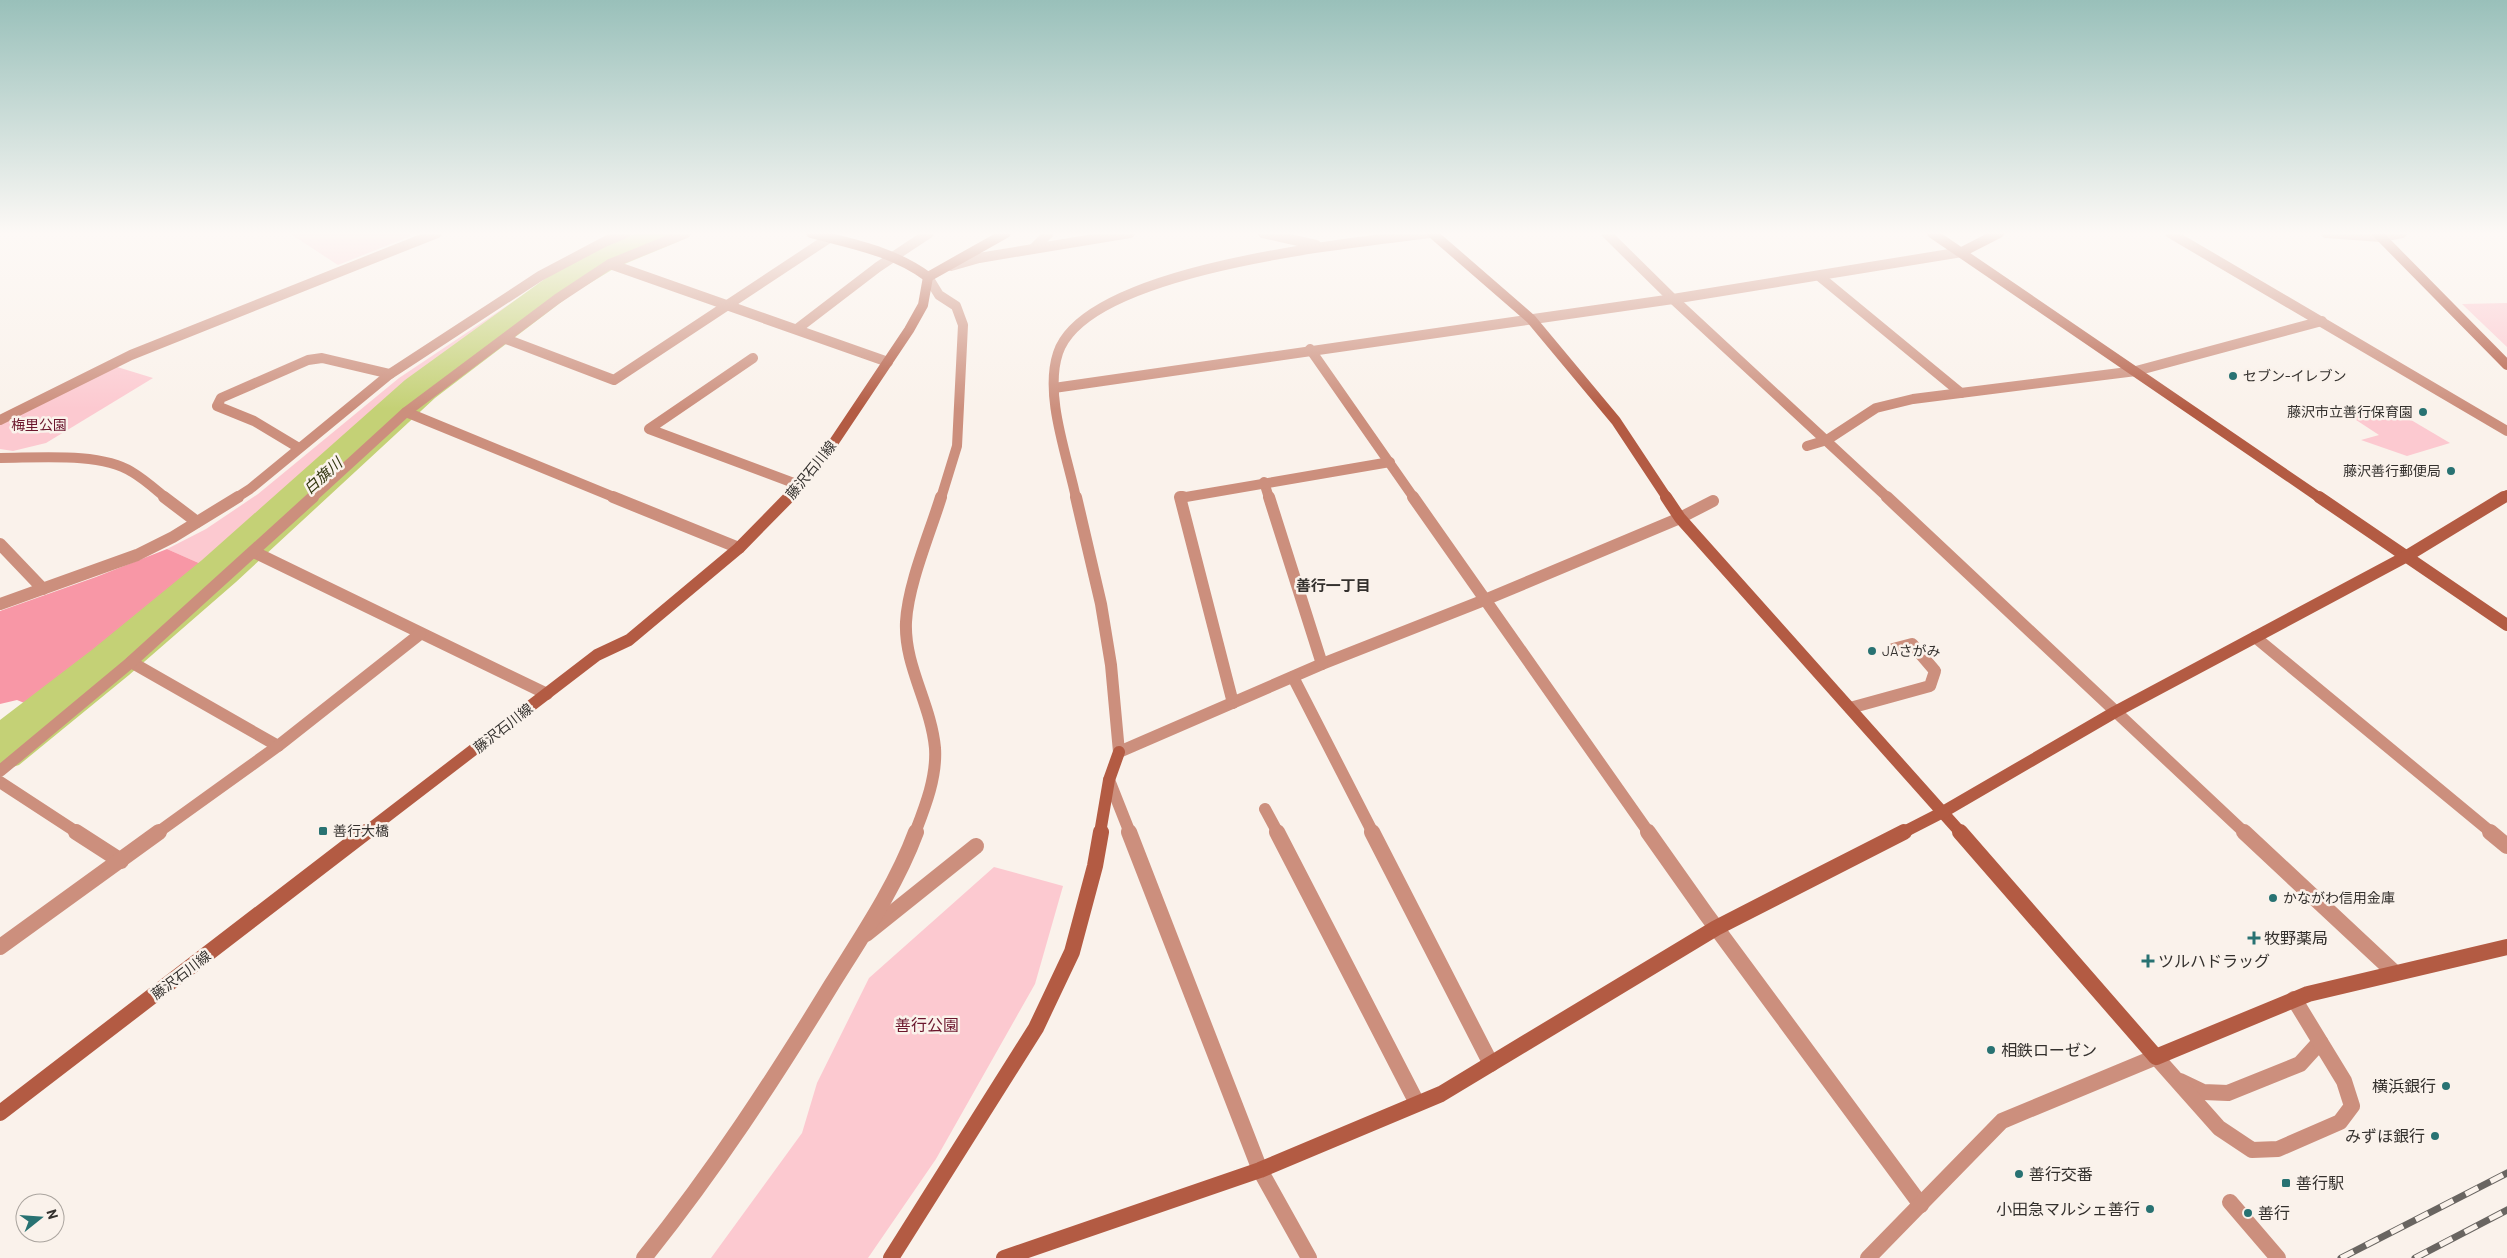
<svg xmlns="http://www.w3.org/2000/svg" width="2507" height="1258" font-family="Barlow,'Noto Sans JP',sans-serif">
<style>
.green{fill:#fcc9d0}
.forest{fill:#f897a6}
.lines{fill:none;stroke-linecap:round;stroke-linejoin:round}
.river{fill:#c4d176;fill-rule:evenodd}
.lane-far1{stroke:#cc8f7d;stroke-width:10}
.lane{stroke:#cc8f7d;stroke-width:12}
.street-far2{stroke:#cc8f7d;stroke-width:10}
.street-far1{stroke:#cc8f7d;stroke-width:12}
.street{stroke:#cc8f7d;stroke-width:16}
.secondary-far2{stroke:#b35b43;stroke-width:10}
.secondary-far1{stroke:#b35b43;stroke-width:12}
.secondary{stroke:#b35b43;stroke-width:16}
.rail-casing{stroke:#696561;stroke-width:7}
.rail{stroke:#faf2eb;stroke-width:5;stroke-dasharray:14;stroke-linecap:butt}
.poi-dot{fill:#287272;stroke:#faf2eb;stroke-width:2}
.labels{text-anchor:middle;stroke-width:5;stroke-linejoin:round;paint-order:stroke}
.poi-label{font-size:14px;fill:#34312e;stroke:#faf2eb;text-anchor:start}
.park-label{font-size:14px;fill:#6b172d;stroke:#faf2eb}
.street-label{font-size:14px;fill:#34312e;stroke:#faf2eb}
.water-label{font-size:15px;font-style:italic;fill:#32360f;stroke:#faf2eb}
.neighbourhood-label{font-size:15px;font-weight:bold;fill:#34312e;stroke:#faf2eb}
.near-poi-label{font-size:16px;fill:#34312e;stroke:#faf2eb;text-anchor:start}
.near-park-label{font-size:16px;fill:#6b172d;stroke:#faf2eb}
</style>
<rect width="100%" height="100%" fill="#faf2eb"/>
<g class="green">
<polygon points="289,233 407,233 411,236 338,265"/>
<polygon points="641,233 657,233 597,258 553,285 411,387 290,492 210,568 167,549 206,529 258,494 399,378 550,277"/>
<polygon points="2507,303 2507,347 2462,304"/>
<polygon points="114,366 153,378 46,443 13,451 0,449 0,424"/>
<polygon points="2384,404 2450,443 2407,456 2361,440 2379,435 2347,414"/>
<polygon points="994,867 1063,886 1035,984 936,1159 868,1258 711,1258 802,1133 817,1083 869,978"/>
</g>
<polygon class="forest" points="167,549 210,568 44,711 17,700 0,704 0,611 96,577"/>
<g class="lines">
<polygon class="river" points="637,233 685,233 680,241 615,268 572,294 435,398 236,582 129,675 19,765 0,771 0,720 93,649 202,560 405,380 546,278 589,252"/>
<polyline class="lane-far1" points="1033,249 1049,233"/>
<polyline class="lane" points="1850,708 1930,686 1935,671 1912,644 1893,649"/>
<g class="street-far2">
<polyline points="1263,233 1316,245"/>
<polyline points="1606,233 1673,299 1888,498"/>
<polyline points="2170,233 2507,431"/>
<polyline points="2326,233 2381,237 2402,233"/>
<polyline points="610,264 888,362"/>
<polyline points="951,266 979,258 1130,233"/>
<polyline points="1819,276 1961,393"/>
<polyline points="928,277 939,295 956,306 963,325 957,446 941,498"/>
<polyline points="797,329 878,267 929,233"/>
<polyline points="506,339 614,380 829,238"/>
<polyline points="1310,349 1414,498"/>
<polyline points="753,358 649,429 799,485"/>
<polyline points="1054,388 1673,299 1962,252"/>
<polyline points="406,412 616,498"/>
<polyline points="0,420 131,355 437,233"/>
<polyline points="1807,446 1827,440 1876,408 1913,399 2136,371 2322,321"/>
<polyline points="299,448 254,421 217,406 221,398 308,360 322,358 390,374"/>
<path d="M0 458C38 458 100 452 132 472 144 479 155 489 166 498"/>
<polyline points="1264,482 1269,498"/>
<polyline points="236,498 250,489 390,374 540,276 606,241 626,233"/>
<polyline points="312,498 406,412 557,299 610,264 686,233"/>
<path d="M1076 498C1067 455 1044 395 1058 353 1086 268 1352 243 1430 233"/>
<polyline points="1180,498 1390,462"/>
</g>
<g class="street-far1">
<polyline points="164,497 197,522"/>
<polyline points="613,497 739,548"/>
<polyline points="1076,497 1101,604 1111,665 1119,752 1322,664 1487,599 1680,518 1713,501"/>
<polyline points="1183,497 1180,497 1233,703"/>
<polyline points="1269,497 1322,664"/>
<polyline points="1413,497 1649,833"/>
<polyline points="1887,497 2245,833"/>
<polyline points="0,544 43,589"/>
<polyline points="254,552 547,694"/>
<polyline points="0,604 137,555 173,537 238,497"/>
<polyline points="2255,637 2492,833"/>
<polyline points="131,662 278,746"/>
<polyline points="1293,677 1373,833"/>
<polyline points="0,771 131,662 313,497"/>
<polyline points="1109,780 1130,833"/>
<polyline points="0,782 78,833"/>
<polyline points="1265,809 1278,833"/>
<polyline points="157,833 278,746 420,634"/>
<path d="M915 833C925 807 937 777 935 748 931 704 904 666 906 622 908 584 930 533 941 497"/>
</g>
<g class="street">
<polyline points="76,832 121,861"/>
<polyline points="1129,832 1260,1170 1309,1258"/>
<polyline points="1277,832 1417,1103"/>
<polyline points="1372,832 1491,1064"/>
<polyline points="1648,832 1706,914 1921,1205"/>
<polyline points="2244,832 2395,973"/>
<polyline points="2490,832 2507,846"/>
<polyline points="866,934 976,846"/>
<polyline points="0,947 159,832"/>
<polyline points="2180,1081 2203,1092 2228,1093 2300,1064 2320,1042"/>
<polyline points="2230,1202 2278,1258"/>
<path d="M644 1258C714 1171 774 1079 832 984 862 936 896 886 916 832"/>
<polyline points="1868,1258 2002,1121 2156,1057 2219,1128 2252,1150 2278,1149 2340,1122 2352,1106 2344,1081 2294,999"/>
</g>
<g class="secondary-far2">
<path d="M811 233C852 244 893 251 928 277"/>
<polyline points="1432,233 1531,319 1616,421 1667,498"/>
<polyline points="1932,233 2320,498"/>
<polyline points="2377,233 2507,365"/>
<polyline points="1962,252 1999,233"/>
<polyline points="928,277 1006,233"/>
<polyline points="788,498 830,448 909,330 923,305 928,277"/>
<polyline points="2502,498 2507,495"/>
</g>
<g class="secondary-far1">
<polyline points="1666,497 1680,518 1961,833"/>
<polyline points="2319,497 2507,625"/>
<polyline points="365,833 597,655 629,640 739,548 789,497"/>
<polyline points="1100,833 1109,780 1119,752"/>
<polyline points="1902,833 1943,812 2115,712 2407,556 2504,497"/>
</g>
<g class="secondary">
<polyline points="1960,832 2156,1057 2308,994 2507,947"/>
<polyline points="0,1113 366,832"/>
<polyline points="891,1258 1036,1028 1072,952 1095,866 1101,832"/>
<polyline points="1004,1258 1260,1170 1441,1094 1716,928 1904,832"/>
</g>
<g class="rail-casing">
<g id="rail">
<polyline points="2341,1258 2507,1173"/>
<polyline points="2415,1258 2507,1210"/>
</g>
</g>
<use href="#rail" class="rail"/>
</g>
<linearGradient id="sky" x2="0" y2="1"><stop stop-color="#99c0ba"/><stop offset="0.57" stop-color="#fdf9f6"/><stop offset="1" stop-color="#fdf9f6" stop-opacity="0"/></linearGradient>
<rect width="2507" height="409" fill="url(#sky)"/>
<g class="poi-dot">
<circle cx="2233" cy="376" r="5"/>
<circle cx="2423" cy="412" r="5"/>
<circle cx="2451" cy="471" r="5"/>
<circle cx="1872" cy="651" r="5"/>
<rect x="318" y="826" width="10" height="10" rx="2.5"/>
<circle cx="2273" cy="898" r="5"/>
<path d="M2251.5 930.5h5v5h5v5h-5v5h-5v-5h-5v-5h5z"/>
<path d="M2145.5 953.5h5v5h5v5h-5v5h-5v-5h-5v-5h5z"/>
<circle cx="1991" cy="1050" r="5"/>
<circle cx="2446" cy="1086" r="5"/>
<circle cx="2435" cy="1136" r="5"/>
<circle cx="2019" cy="1174" r="5"/>
<rect x="2281" y="1178" width="10" height="10" rx="2.5"/>
<circle cx="2150" cy="1209" r="5"/>
<circle cx="2248" cy="1213" r="5"/>
</g>
<g class="labels">
<g class="poi-label">
<text x="2243" y="381">セブン-イレブン</text>
<text x="2413" y="417" text-anchor="end">藤沢市立善行保育園</text>
<text x="2441" y="476" text-anchor="end">藤沢善行郵便局</text>
<text x="1882" y="656">JAさがみ</text>
<text x="333" y="836">善行大橋</text>
<text x="2283" y="903">かながわ信用金庫</text>
</g>
<g class="park-label">
<text x="39" y="430">梅里公園</text>
</g>
<g class="street-label">
<text transform="translate(811 470) rotate(-51)" y="5">藤沢石川線</text>
<text transform="translate(503 728) rotate(-38)" y="5">藤沢石川線</text>
<text transform="translate(181 975) rotate(-37)" y="5">藤沢石川線</text>
</g>
<g class="water-label">
<text transform="translate(323 476) rotate(-42)" y="5">白旗川</text>
</g>
<g class="neighbourhood-label">
<text x="1333" y="591">善行一丁目</text>
</g>
<g class="near-poi-label">
<text x="2264" y="944">牧野薬局</text>
<text x="2158" y="967">ツルハドラッグ</text>
<text x="2001" y="1056">相鉄ローゼン</text>
<text x="2436" y="1092" text-anchor="end">横浜銀行</text>
<text x="2425" y="1142" text-anchor="end">みずほ銀行</text>
<text x="2029" y="1180">善行交番</text>
<text x="2296" y="1189">善行駅</text>
<text x="2140" y="1215" text-anchor="end">小田急マルシェ善行</text>
<text x="2258" y="1219">善行</text>
</g>
<g class="near-park-label">
<text x="927" y="1031">善行公園</text>
</g>
</g>
<g transform="translate(40 1218) rotate(73)"><circle r="24" fill="#faf2eb" stroke="#aba59f"/>
<path d="M0-4L9 19L0 12L-9 19Z" fill="#287272"/>
<text y="-8" font-size="14" font-weight="bold" text-anchor="middle" fill="#34312e">N</text>
</g>
</svg>
